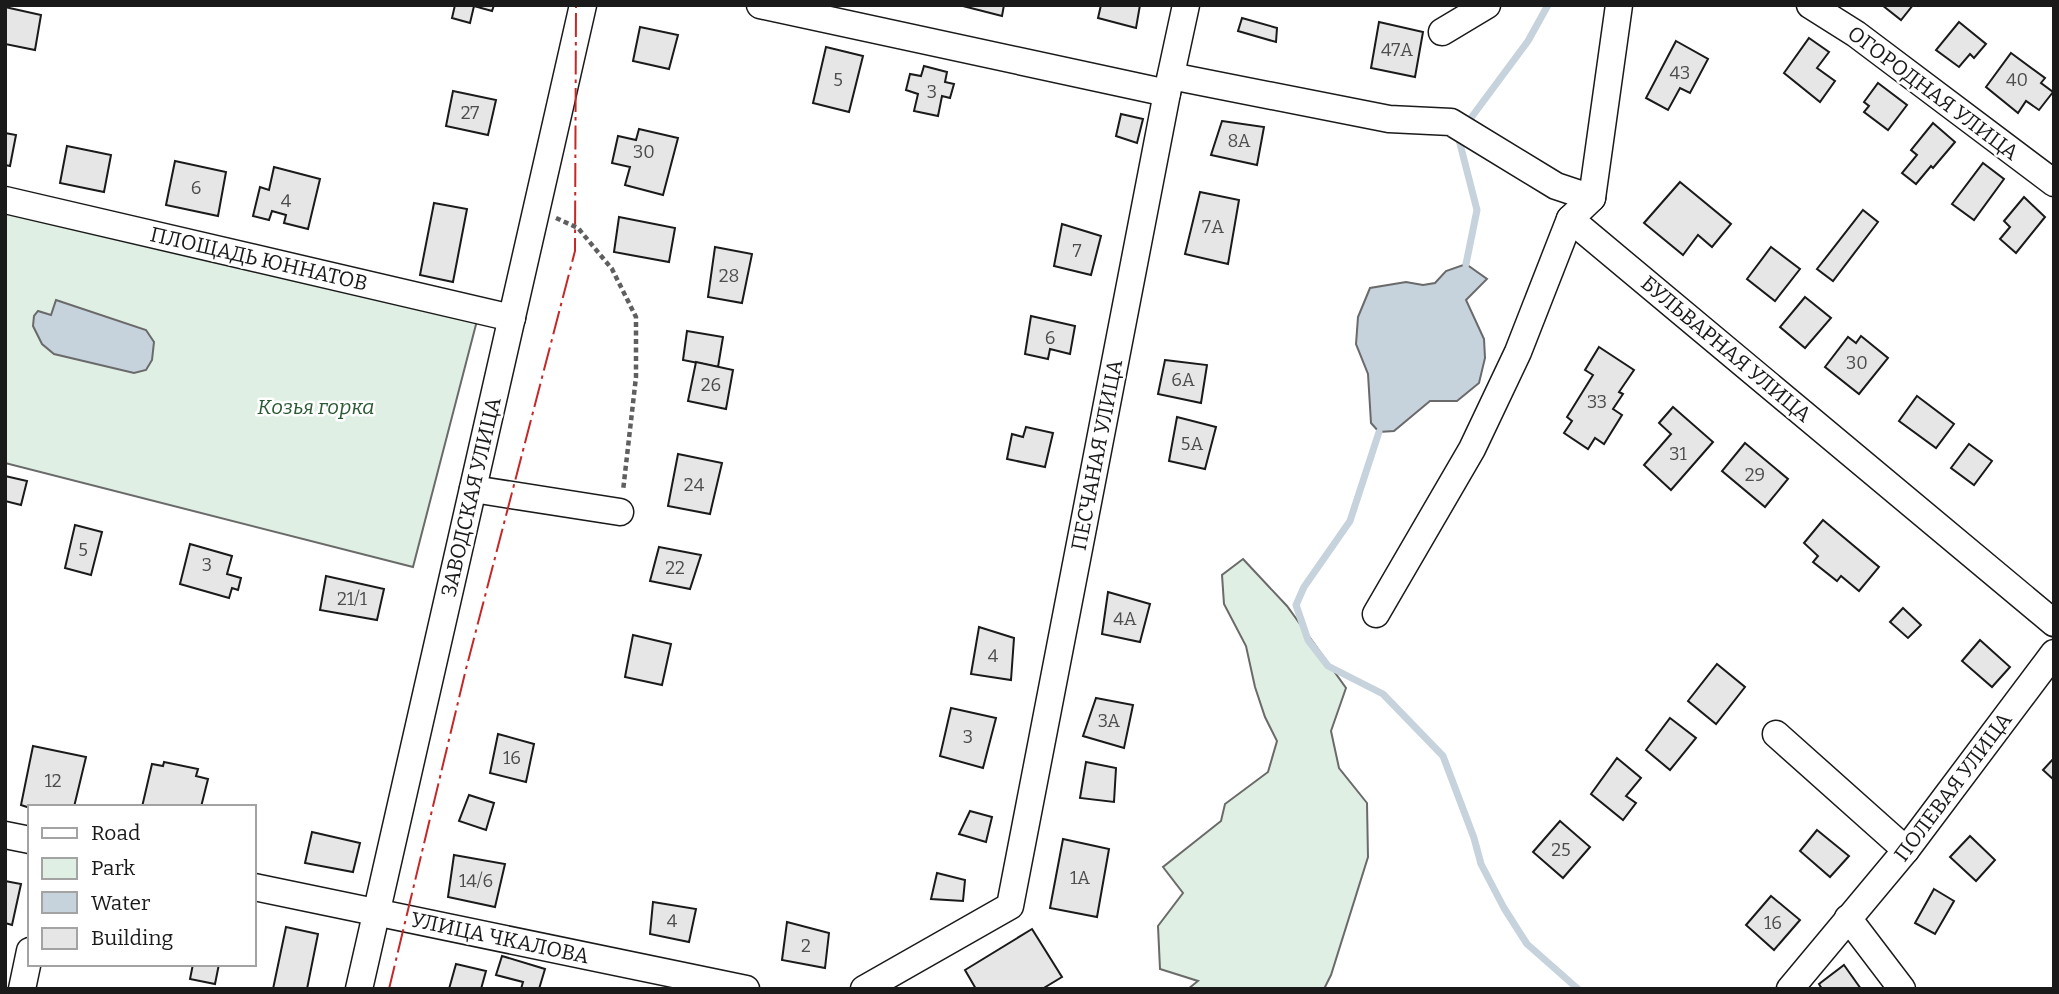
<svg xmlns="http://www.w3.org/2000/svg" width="2059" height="994" font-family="Bitter,serif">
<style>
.green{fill:#e0efe3;stroke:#6a6a6a;stroke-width:2}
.water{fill:#c6d2dc;stroke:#6a6a6a;stroke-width:2}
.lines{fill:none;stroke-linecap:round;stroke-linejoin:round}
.stream{stroke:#c6d2dc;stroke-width:7}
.building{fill:#e6e6e6;stroke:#1a1a1a;stroke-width:2}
.minor-casing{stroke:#1a1a1a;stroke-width:29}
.path{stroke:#5f5f5f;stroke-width:4.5;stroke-dasharray:5 3.5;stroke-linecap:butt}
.minor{stroke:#fff;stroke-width:26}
.power{stroke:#c62828;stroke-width:2;stroke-dasharray:24 5 3.5 5;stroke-linecap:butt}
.labels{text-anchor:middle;stroke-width:5;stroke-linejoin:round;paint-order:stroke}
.number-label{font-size:18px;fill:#4d4d4d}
.street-label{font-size:21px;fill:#1a1a1a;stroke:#fff}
.park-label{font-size:21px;font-style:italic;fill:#2b5a34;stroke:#fff}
</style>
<rect width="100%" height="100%" fill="#fff"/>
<g class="green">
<polygon points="5,204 480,309 413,567 5,463"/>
<polygon points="1243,559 1287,606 1346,688 1331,731 1339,768 1367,803 1368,857 1331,975 1324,989 1188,989 1198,981 1160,969 1158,926 1183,893 1163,867 1221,821 1225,804 1268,772 1277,741 1265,717 1255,687 1246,646 1224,604 1222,575"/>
</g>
<g class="water">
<polygon points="1466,264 1487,279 1466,300 1484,339 1485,358 1479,383 1457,401 1430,401 1394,431 1379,432 1371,423 1368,374 1356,344 1358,317 1370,288 1406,282 1423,285 1435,283 1446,271"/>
<polygon points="56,300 146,330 154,342 152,360 146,370 134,373 54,354 42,344 33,326 34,316 38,311 51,315"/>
</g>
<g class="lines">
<g class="stream">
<polyline points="1465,126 1528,41 1548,5"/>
<polyline points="1458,136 1477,210 1466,264"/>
<polyline points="1379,432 1350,521 1304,587 1296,605 1308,640 1328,666 1383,694 1443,756 1474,838 1481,864 1504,908 1527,944 1578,989"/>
</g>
</g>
<g class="building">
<polygon points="455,5 494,5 492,11 474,6 470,23 452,18"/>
<polygon points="959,5 1004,5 1002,16"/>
<polygon points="1101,5 1140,5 1136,28 1098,18"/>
<polygon points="1882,5 1913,5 1901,20"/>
<polygon points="5,7 41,15 35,50 5,44"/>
<polygon points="1242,18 1277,28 1276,42 1238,31"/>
<polygon points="1379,22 1423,32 1415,77 1371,68"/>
<polygon points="1959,22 1986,44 1974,58 1970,54 1959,67 1936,50"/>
<polygon points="640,27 678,35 669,69 633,61"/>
<polygon points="1809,38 1829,52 1817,68 1835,81 1820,102 1784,73"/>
<polygon points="1676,41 1708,59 1690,93 1680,88 1668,110 1646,98"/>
<polygon points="826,47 863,56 849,112 813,103"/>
<polygon points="2011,53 2045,78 2041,83 2053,92 2039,110 2026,101 2018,113 1986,87"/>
<polygon points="924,66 947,72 945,82 954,84 950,98 942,96 938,116 914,111 918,94 906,90 910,74 921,76"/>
<polygon points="1878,83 1907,105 1888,130 1864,112 1869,106 1864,102"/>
<polygon points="453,91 496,100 488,135 446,126"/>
<polygon points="1121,114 1143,119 1137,143 1116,136"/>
<polygon points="1222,121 1264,127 1257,165 1211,155"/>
<polygon points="1933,123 1955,142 1933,168 1931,166 1916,184 1902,173 1917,155 1911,150"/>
<polygon points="639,129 678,138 663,195 625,185 630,167 612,163 618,136 636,140"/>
<polygon points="5,133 16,135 10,166 5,165"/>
<polygon points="67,146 111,155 104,192 60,183"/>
<polygon points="175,161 226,172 218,216 166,205"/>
<polygon points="1983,163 2004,179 1974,220 1952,204"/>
<polygon points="274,167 320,179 308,229 284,223 286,215 272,211 269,220 253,216 260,187 269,190"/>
<polygon points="1680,182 1731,224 1712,247 1698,235 1683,255 1644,223"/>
<polygon points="1200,192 1239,200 1228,264 1185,254"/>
<polygon points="2024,197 2045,217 2016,253 2000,239 2010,227 2004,221"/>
<polygon points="434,203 467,209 453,282 420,275"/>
<polygon points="1863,210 1878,222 1833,281 1817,269"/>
<polygon points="619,217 675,228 669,262 614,252"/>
<polygon points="1062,224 1101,236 1091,275 1054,266"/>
<polygon points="715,247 752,254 742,303 708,297"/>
<polygon points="1771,247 1800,269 1775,301 1747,279"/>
<polygon points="1805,297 1831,318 1805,348 1780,327"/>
<polygon points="1031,316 1075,326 1070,354 1050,349 1048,359 1025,354"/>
<polygon points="687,331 723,337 718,367 683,360"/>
<polygon points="1861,336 1888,358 1859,394 1825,367 1848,337 1856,343"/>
<polygon points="1599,347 1634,370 1619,392 1623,394 1613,409 1622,415 1604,444 1595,438 1588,449 1564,433 1572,421 1567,417 1593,375 1585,370"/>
<polygon points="1165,360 1207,365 1201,403 1158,394"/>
<polygon points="696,362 733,370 726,409 688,401"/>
<polygon points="1917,396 1954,424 1936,448 1899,421"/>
<polygon points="1673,407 1713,442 1671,490 1644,465 1671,434 1659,423"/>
<polygon points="1177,417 1216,427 1205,469 1169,461"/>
<polygon points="1026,427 1053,433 1045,467 1007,459 1012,434 1023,437"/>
<polygon points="1745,443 1788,479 1765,507 1722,471"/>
<polygon points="1969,444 1992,461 1974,485 1951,468"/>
<polygon points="678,454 722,463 710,514 668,506"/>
<polygon points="5,476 27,481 21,505 5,501"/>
<polygon points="1823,520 1879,567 1859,591 1841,576 1837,581 1813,562 1818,556 1804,543"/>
<polygon points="75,525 102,532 91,575 65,568"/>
<polygon points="190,544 232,556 227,574 241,578 238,590 232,588 229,598 180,584"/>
<polygon points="659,547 701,555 690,589 650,581"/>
<polygon points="326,576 384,589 377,620 320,610"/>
<polygon points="1108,592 1150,604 1140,642 1102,634"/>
<polygon points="1903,608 1921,625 1908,638 1890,622"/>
<polygon points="979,627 1014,638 1011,680 971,674"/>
<polygon points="633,635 671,644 662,685 625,677"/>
<polygon points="1980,640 2010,667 1992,687 1962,661"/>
<polygon points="1717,664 1745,687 1716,724 1688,701"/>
<polygon points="1096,698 1133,705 1124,748 1083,736"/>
<polygon points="951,708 996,718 983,768 940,756"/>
<polygon points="1670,718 1696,738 1670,770 1646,750"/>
<polygon points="498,734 534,744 526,782 490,773"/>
<polygon points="33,746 86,757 74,807 30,808 21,805"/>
<polygon points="1617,758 1641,778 1626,796 1636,803 1623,820 1591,794"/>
<polygon points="2054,758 2054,780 2043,770"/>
<polygon points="164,762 198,769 196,776 208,779 201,807 142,807 152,764 163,766"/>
<polygon points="1086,762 1116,768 1114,802 1080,798"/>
<polygon points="469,795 494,803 486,830 459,821"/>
<polygon points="970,811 992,817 986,842 959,834"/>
<polygon points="1560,821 1590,847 1563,878 1533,852"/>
<polygon points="1817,830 1849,856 1830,877 1800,851"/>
<polygon points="312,832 360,843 353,872 305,863"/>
<polygon points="1970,836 1995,860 1976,881 1950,857"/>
<polygon points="1063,839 1109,849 1097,917 1050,908"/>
<polygon points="454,855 505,864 495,907 448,897"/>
<polygon points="937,873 965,880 963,901 931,899"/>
<polygon points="5,881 21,884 12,925 5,923"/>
<polygon points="1934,889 1954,901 1935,934 1915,923"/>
<polygon points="1771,896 1800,920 1774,950 1746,925"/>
<polygon points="653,902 696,909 689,942 650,934"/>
<polygon points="787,922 829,933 825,968 782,960"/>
<polygon points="286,927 318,934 307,989 273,989"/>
<polygon points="1032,929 1062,977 1042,989 976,989 965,970"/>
<polygon points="502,956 545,969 539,989 521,989 523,982 496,975"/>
<polygon points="193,964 219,964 215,984 190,979"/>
<polygon points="456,964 486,971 481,989 449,989"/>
<polygon points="1844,965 1861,989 1822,989 1819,984"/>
</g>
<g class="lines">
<g class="minor-casing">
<g id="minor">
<polyline points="760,5 1167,93"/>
<polyline points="1810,5 1856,34 2054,183"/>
<polyline points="1442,32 1487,5"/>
<polyline points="1171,76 1389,119 1451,122 1556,186 1592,198"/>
<polyline points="5,200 512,318"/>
<polyline points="1570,219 2054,623"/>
<polyline points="473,489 620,512"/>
<polyline points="1376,614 1472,449 1518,352 1570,219 1592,198 1619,5"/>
<polyline points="1776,734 1906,850"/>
<polyline points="5,835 30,840"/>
<polyline points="254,887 746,989"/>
<polyline points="1848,918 1902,989"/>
<polyline points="22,989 30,951"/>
<polyline points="359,989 583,5"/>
<polyline points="864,989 1010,906 1167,93 1186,5"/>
<polyline points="1790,989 1906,850 2054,653"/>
</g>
</g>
<polyline class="path" points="556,218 578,228 612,269 636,317 636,377 623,491"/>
<use href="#minor" class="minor"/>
<polyline class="power" points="389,989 466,669 575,251 576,5"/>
</g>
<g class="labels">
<g class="number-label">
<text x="1397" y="56">47А</text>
<text x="1680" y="79">43</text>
<text x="838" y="86">5</text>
<text x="2017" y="86">40</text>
<text x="932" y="98">3</text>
<text x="470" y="119">27</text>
<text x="1239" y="147">8А</text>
<text x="644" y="158">30</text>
<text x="196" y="194">6</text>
<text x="286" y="207">4</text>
<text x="1213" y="233">7А</text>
<text x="1077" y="257">7</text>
<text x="729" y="282">28</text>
<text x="1050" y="344">6</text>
<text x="1857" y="369">30</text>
<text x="1183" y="386">6А</text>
<text x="711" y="391">26</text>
<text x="1597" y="408">33</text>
<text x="1192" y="450">5А</text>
<text x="1678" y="460">31</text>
<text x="1755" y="481">29</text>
<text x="694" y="491">24</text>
<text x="83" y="556">5</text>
<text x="207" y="571">3</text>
<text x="675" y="574">22</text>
<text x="352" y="605">21/1</text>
<text x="1125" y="625">4А</text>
<text x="993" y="662">4</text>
<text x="1109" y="727">3А</text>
<text x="968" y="743">3</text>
<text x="512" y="764">16</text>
<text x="53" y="787">12</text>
<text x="1561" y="856">25</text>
<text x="1080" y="884">1А</text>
<text x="476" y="887">14/6</text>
<text x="672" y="927">4</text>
<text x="1773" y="929">16</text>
<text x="806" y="952">2</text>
</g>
<g class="street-label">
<text transform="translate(1933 93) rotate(37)" y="7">ОГОРОДНАЯ УЛИЦА</text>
<text transform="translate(259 259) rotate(13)" y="7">ПЛОЩАДЬ ЮННАТОВ</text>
<text transform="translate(1726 349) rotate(40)" y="7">БУЛЬВАРНАЯ УЛИЦА</text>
<text transform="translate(1097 455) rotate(-79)" y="7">ПЕСЧАНАЯ УЛИЦА</text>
<text transform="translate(471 497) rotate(-77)" y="7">ЗАВОДСКАЯ УЛИЦА</text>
<text transform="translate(1953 787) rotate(-53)" y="7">ПОЛЕВАЯ УЛИЦА</text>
<text transform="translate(500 938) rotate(12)" y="7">УЛИЦА ЧКАЛОВА</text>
</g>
<g class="park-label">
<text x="316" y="414">Козья горка</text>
</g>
</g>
<rect width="2059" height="994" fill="none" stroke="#1a1a1a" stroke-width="14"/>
<rect x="28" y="805" width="228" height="161" fill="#ffffff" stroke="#a3a3a3" stroke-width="2"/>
<rect x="42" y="828" width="35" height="10" fill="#ffffff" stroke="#a3a3a3" stroke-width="2"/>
<text x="91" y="840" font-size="21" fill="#1a1a1a">Road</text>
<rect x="42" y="858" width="35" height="21" fill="#e0efe3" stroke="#a3a3a3" stroke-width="2"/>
<text x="91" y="875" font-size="21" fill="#1a1a1a">Park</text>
<rect x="42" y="892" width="35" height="21" fill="#c6d2dc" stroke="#a3a3a3" stroke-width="2"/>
<text x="91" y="910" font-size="21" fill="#1a1a1a">Water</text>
<rect x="42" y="928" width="35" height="21" fill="#e6e6e6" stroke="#a3a3a3" stroke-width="2"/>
<text x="91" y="945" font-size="21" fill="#1a1a1a">Building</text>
</svg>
